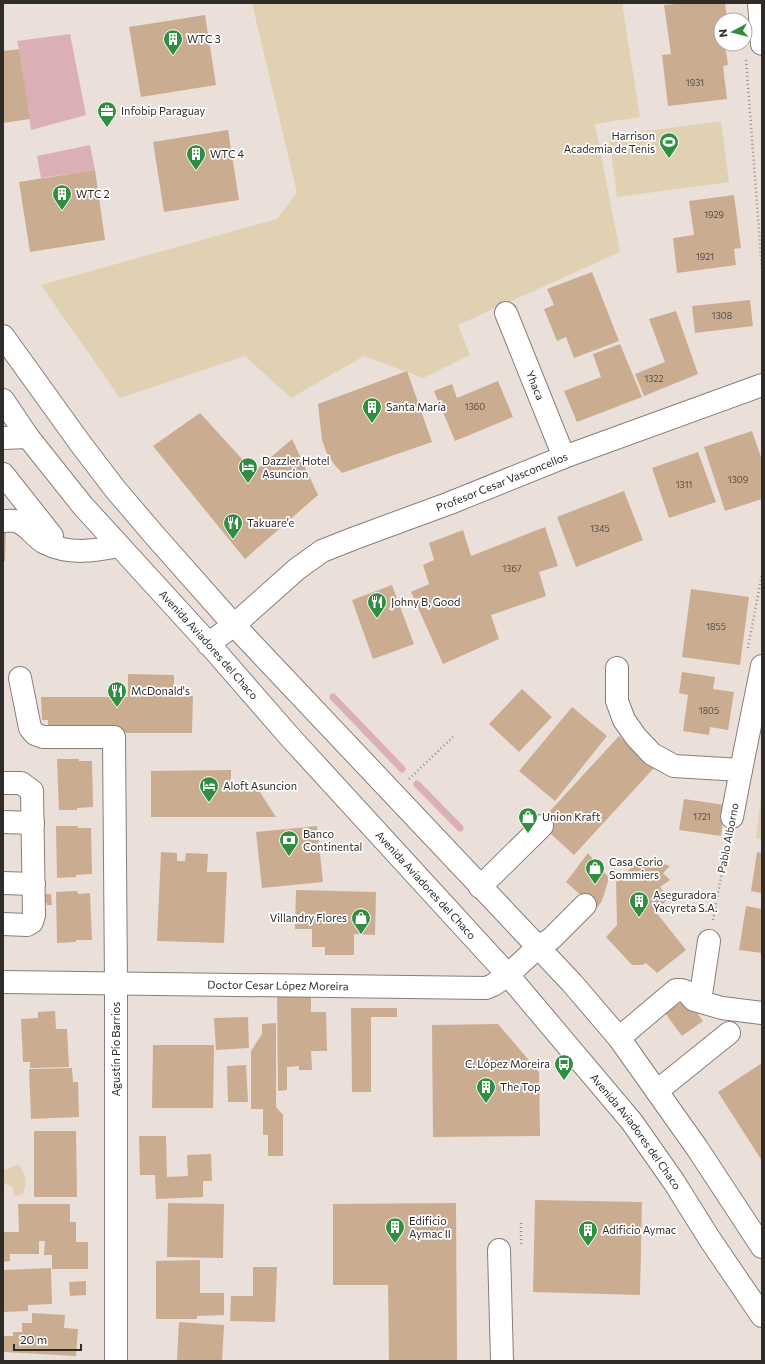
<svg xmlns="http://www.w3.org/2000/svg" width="765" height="1364" font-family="Commissioner,sans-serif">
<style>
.green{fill:#dfd1b2}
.water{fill:#dbafb6}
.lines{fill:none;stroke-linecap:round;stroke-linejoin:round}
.stream{stroke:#dbafb6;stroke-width:7}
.building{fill:#caad91}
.minor-casing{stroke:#887e79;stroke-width:24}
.highway-casing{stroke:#887e79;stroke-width:24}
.path{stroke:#968e8a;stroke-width:2.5;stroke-dasharray:1 3;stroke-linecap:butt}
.minor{stroke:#fff;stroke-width:22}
.highway{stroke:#fff;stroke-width:22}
.labels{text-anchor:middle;stroke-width:3.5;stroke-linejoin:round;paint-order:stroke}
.number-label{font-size:9px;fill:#564c43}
.poi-label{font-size:11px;fill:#2f2b29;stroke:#fff;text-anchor:start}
.street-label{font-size:11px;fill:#2f2b29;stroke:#fff}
</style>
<rect width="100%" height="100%" fill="#ebdfda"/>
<g class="green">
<polygon points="252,3 622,3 640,117 595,124 620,252 458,325 470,355 423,378 364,356 291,398 245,356 120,398 41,285 277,219 297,193"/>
<polygon points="721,121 729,182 617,197 609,136"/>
<polygon points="762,789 762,840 756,838"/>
<path d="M18 1164C26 1176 28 1180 23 1194L14 1196 13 1187 3 1183V1171Z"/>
</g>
<g class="water">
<polygon points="70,34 86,115 31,130 19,49 17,41"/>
<polygon points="90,145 95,170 41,178 37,156"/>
</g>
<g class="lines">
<g class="stream">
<polyline points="333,697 402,769"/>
<polyline points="417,784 460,828"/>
</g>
</g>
<g class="building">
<polygon points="689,3 725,3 727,20 721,20 721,44 725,44 728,65 723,66 727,99 668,106 662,55 671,54 664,5"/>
<polygon points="205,15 216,85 141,97 129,27"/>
<polygon points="19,49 30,119 3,123 3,51"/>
<polygon points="228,130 239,200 164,212 153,142"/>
<polygon points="95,170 105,240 30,252 19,182"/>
<polygon points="734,195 741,248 734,249 736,265 677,273 673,238 694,235 689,201"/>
<polygon points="592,272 619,341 574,358 566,337 557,341 544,309 554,305 547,289"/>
<polygon points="750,300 753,326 695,333 692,306"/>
<polygon points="676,311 698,374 644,396 635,374 665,362 649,319"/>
<polygon points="620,344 642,397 577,422 564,391 601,377 593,354"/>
<polygon points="407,371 432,442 342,473 334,464 327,454 322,440 318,404"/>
<polygon points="498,381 513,417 455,441 434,391 452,384 457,398"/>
<polygon points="200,413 254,472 292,439 318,495 245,559 153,446"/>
<polygon points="752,431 762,460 762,499 725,511 704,447"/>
<polygon points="698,452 716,502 669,518 652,468"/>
<polygon points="624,491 643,540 576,567 557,517"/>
<polygon points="545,527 558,566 539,572 546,596 491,615 499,639 443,664 411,592 429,584 423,565 434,560 429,543 463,530 471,556"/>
<polygon points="3,528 6,528 5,561 3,561"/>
<polygon points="392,585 414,644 373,659 352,600"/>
<polygon points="691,589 749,597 740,665 682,657"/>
<polygon points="682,672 715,677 713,689 734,692 728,730 710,727 709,735 683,731 688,695 679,693"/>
<polygon points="128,674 174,675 174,697 193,696 192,733 48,733 48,720 42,720 41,697 128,697"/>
<polygon points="522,689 552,717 519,752 489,724"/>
<polygon points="572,707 607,736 555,801 519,771"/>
<polygon points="619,736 654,768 574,855 539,823"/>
<polygon points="57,759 79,759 79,761 92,761 93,807 77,808 77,810 59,810"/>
<polygon points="231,770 231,789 258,789 276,817 151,817 151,771"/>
<polygon points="684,799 725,805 721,836 679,830"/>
<polygon points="56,826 78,826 78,828 91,828 92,874 76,875 76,877 57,878"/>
<polygon points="317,826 323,882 262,888 256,832"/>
<polygon points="161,852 177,853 177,861 185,861 186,853 208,854 207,872 227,872 224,943 157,941"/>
<polygon points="757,852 762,853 762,893 751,891"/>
<polygon points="588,853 609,878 602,901 596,909 566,882"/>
<polygon points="643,857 670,866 663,873 670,880 660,887 669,898 655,911 686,950 657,973 646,963 642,965 632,965 606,937 617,925 616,882"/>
<polygon points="296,890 376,892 375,935 354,934 354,955 325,955 325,947 312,947 312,929 295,929"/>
<polygon points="77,891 78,894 90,893 92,940 76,940 76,942 57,943 56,892"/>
<polygon points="45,894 51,894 52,905 47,905 47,903 45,903"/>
<polygon points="746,906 762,909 762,953 739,950"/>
<polygon points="277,994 311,994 311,1012 326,1012 327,1051 311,1051 312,1070 299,1070 299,1066 287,1067 287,1090 278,1091"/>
<polygon points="686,998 703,1021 682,1036 665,1013"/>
<polygon points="351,1008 397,1008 397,1017 371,1017 371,1092 352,1092"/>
<polygon points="55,1011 56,1029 67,1029 69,1067 30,1068 30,1062 23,1062 21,1019 38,1018 38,1012"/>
<polygon points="248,1017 249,1048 216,1050 214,1018"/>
<polygon points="276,1023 276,1107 283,1115 283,1156 268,1156 268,1135 263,1135 263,1109 251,1109 251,1051 262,1034 262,1024"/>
<polygon points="498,1024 539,1072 540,1136 433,1137 432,1025"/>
<polygon points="153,1045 214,1045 213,1108 152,1108"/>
<polygon points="762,1063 762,1161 718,1092"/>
<polygon points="246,1065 248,1102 228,1102 227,1066"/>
<polygon points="72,1068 73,1082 78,1082 79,1117 31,1119 29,1069"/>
<polygon points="34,1131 76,1131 77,1197 34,1197"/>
<polygon points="139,1136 166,1136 167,1177 188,1176 187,1155 211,1154 212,1181 203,1181 203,1197 156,1199 155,1175 140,1175"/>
<polygon points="535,1200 642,1202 640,1295 533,1292"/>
<polygon points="168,1203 224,1204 223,1258 167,1257"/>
<polygon points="456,1203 457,1361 389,1361 388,1285 333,1285 333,1204"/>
<polygon points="18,1204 70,1204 70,1222 76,1222 76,1242 88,1242 88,1269 52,1269 52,1255 44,1255 45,1241 39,1241 39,1254 10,1254 10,1261 3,1262 3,1232 19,1232"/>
<polygon points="200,1260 200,1293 224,1293 224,1315 197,1316 197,1319 156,1319 156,1261"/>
<polygon points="253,1267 277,1267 275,1322 230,1321 231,1296 253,1296"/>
<polygon points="51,1268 52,1304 28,1305 28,1311 3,1312 3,1270"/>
<polygon points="86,1281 86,1295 70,1296 69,1282"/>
<polygon points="32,1313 65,1315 64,1328 78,1329 76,1356 3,1352 3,1336 13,1336 13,1332 22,1332 22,1323 32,1323"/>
<polygon points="179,1322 224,1325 222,1361 177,1361"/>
</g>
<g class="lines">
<g class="minor-casing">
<g id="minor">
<polyline points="759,3 762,44"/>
<path id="s1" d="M506 313 564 457"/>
<polyline points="3,438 28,437"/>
<polyline points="3,474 52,536"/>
<path d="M3 521C8 521 14 520 18 522 29 526 35 538 45 543 69 555 94 551 118 546"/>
<path id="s2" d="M208 644 234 625 297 569 322 551 355 538 450 503 564 457 762 385"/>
<polyline points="617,668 617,701 624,720 636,737 652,754 674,766 741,770 732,817"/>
<polyline points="20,678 30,728 35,734 43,737 114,737 116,984 116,1361"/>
<polyline points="741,770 762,666"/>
<polyline points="3,783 21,783 32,791 34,915 32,922 27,925 3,924"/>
<polyline points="3,822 33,823"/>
<polyline points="3,883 34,884"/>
<polyline points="480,887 542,826"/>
<path id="s3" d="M3 982 486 988 493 985 508 975 538 947 551 939 585 905"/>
<polyline points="700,1001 709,941"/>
<polyline points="619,1038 676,990 681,990 687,992 694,1000 722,1008 762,1013"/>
<polyline points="657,1091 729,1033"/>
<polyline points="499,1250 502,1361"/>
</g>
</g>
<g class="highway-casing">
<g id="highway">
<polyline points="3,336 80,443 115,489 156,537 234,625 572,983 619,1038 697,1148 762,1247"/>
<path id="s4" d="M3 400 28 437 83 506 209 644 289 736 508 975 632 1122 674 1182 709 1238 762 1316"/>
</g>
</g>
<g class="path">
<polyline points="746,60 762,270"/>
<polyline points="748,648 762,574"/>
<polyline points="409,779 453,737"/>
<polyline points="713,920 728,839"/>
<polyline points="521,1223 521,1245"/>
</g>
<use href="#minor" class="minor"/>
<use href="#highway" class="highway"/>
</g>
<defs>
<g id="building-pin" transform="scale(1)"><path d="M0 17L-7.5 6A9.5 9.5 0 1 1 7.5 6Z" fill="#318e41" stroke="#fff"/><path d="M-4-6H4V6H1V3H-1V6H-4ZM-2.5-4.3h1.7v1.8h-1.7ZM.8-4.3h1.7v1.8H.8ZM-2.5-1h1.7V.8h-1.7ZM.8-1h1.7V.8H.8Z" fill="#fff"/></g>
<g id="office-pin" transform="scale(1)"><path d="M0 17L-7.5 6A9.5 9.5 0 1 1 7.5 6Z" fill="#318e41" stroke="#fff"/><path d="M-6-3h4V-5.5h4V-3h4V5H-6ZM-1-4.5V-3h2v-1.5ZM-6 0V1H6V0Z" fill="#fff"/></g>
<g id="stadium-pin" transform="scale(1)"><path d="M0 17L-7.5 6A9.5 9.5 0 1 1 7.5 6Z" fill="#318e41" stroke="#fff"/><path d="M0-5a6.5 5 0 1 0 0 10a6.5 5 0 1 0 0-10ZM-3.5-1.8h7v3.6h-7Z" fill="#fff"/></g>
<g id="hotel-pin" transform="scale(1)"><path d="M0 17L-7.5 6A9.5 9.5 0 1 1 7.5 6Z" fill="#318e41" stroke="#fff"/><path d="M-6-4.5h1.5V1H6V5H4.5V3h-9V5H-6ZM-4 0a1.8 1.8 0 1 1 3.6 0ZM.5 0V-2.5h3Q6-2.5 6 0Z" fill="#fff"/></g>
<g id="restaurant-pin" transform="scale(1)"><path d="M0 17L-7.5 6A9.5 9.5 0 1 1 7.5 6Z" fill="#318e41" stroke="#fff"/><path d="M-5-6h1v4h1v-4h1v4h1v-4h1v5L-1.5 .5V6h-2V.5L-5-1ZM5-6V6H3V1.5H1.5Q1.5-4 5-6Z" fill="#fff"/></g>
<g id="shop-pin" transform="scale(1)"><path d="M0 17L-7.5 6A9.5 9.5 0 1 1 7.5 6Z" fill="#318e41" stroke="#fff"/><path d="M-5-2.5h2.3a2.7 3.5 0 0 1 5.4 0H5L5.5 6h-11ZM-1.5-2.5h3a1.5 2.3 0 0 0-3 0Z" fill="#fff"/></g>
<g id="bank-pin" transform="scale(1)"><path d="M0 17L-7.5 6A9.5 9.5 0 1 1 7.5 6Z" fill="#318e41" stroke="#fff"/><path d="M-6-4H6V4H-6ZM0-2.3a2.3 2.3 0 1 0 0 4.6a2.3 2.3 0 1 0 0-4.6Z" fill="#fff"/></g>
<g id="bus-pin" transform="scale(1)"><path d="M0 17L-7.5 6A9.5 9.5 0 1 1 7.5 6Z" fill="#318e41" stroke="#fff"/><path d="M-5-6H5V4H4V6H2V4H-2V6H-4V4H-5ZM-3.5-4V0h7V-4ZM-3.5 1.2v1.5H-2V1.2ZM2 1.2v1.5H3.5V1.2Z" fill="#fff"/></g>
</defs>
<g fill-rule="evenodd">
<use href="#building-pin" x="173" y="39"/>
<use href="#office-pin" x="107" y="111"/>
<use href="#stadium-pin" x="669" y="142"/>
<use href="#building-pin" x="196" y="154"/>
<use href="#building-pin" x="62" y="194"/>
<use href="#building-pin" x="372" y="407"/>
<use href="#hotel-pin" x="248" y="467"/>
<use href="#restaurant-pin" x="233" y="523"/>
<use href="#restaurant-pin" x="377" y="602"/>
<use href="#restaurant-pin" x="117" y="691"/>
<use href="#hotel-pin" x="209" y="786"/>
<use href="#shop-pin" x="528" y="817"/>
<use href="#bank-pin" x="289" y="840"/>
<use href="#shop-pin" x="595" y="868"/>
<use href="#building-pin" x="639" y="901"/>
<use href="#shop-pin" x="361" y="918"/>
<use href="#bus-pin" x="564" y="1064"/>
<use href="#building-pin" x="486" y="1087"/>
<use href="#building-pin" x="395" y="1227"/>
<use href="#building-pin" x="588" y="1230"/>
</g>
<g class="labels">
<g class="number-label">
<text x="695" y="86">1931</text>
<text x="714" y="218">1929</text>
<text x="705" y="260">1921</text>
<text x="722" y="319">1308</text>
<text x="654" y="382">1322</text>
<text x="475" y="410">1360</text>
<text x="738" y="483">1309</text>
<text x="684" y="488">1311</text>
<text x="600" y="532">1345</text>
<text x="512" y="572">1367</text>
<text x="716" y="630">1855</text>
<text x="709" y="714">1805</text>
<text x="702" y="820">1721</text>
</g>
<g class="poi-label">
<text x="187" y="43">WTC 3</text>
<text x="121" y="115">Infobip Paraguay</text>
<text x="655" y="140" text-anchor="end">Harrison<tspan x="655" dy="13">Academia de Tenis</tspan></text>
<text x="210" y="158">WTC 4</text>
<text x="76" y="198">WTC 2</text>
<text x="386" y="411">Santa María</text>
<text x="262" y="465">Dazzler Hotel<tspan x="262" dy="13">Asuncion</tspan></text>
<text x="247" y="527">Takuare’e</text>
<text x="391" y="606">Johny B, Good</text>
<text x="131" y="695">McDonald's</text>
<text x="223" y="790">Aloft Asuncion</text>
<text x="542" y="821">Union Kraft</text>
<text x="303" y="838">Banco<tspan x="303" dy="13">Continental</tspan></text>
<text x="609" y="866">Casa Corio<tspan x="609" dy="13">Sommiers</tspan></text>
<text x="653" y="899">Aseguradora<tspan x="653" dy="13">Yacyreta S.A.</tspan></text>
<text x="347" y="922" text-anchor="end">Villandry Flores</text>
<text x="550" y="1068" text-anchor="end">C. López Moreira</text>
<text x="500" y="1091">The Top</text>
<text x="409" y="1225">Edificio<tspan x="409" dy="13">Aymac II</tspan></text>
<text x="602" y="1234">Adificio Aymac</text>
</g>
<g class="street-label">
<text dy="4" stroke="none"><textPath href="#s1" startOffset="78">Yhaca</textPath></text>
<text dy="4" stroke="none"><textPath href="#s2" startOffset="340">Profesor Cesar Vasconcellos</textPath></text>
<text dy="4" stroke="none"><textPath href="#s4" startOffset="320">Avenida Aviadores del Chaco</textPath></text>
<text transform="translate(728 838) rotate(-79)" y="4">Pablo Alborno</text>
<text dy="4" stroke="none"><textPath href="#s4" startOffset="644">Avenida Aviadores del Chaco</textPath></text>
<text dy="4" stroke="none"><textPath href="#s3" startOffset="275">Doctor Cesar López Moreira</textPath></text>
<text transform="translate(116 1049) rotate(-90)" y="4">Agustín Pío Barrios</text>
<text dy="4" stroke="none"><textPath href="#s4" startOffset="968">Avenida Aviadores del Chaco</textPath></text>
</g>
</g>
<rect width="765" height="1364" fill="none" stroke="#2f2b29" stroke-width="8"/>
<g transform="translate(733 32) rotate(263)"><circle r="19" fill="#ffffff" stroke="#acaaa9"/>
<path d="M0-3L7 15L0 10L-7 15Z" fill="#318e41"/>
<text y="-6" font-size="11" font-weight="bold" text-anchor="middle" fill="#2f2b29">N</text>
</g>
<path d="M14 1344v6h67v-6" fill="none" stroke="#2f2b29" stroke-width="2"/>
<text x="20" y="1344" font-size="12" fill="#2f2b29" stroke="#ffffff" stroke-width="3" paint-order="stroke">20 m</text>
</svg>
